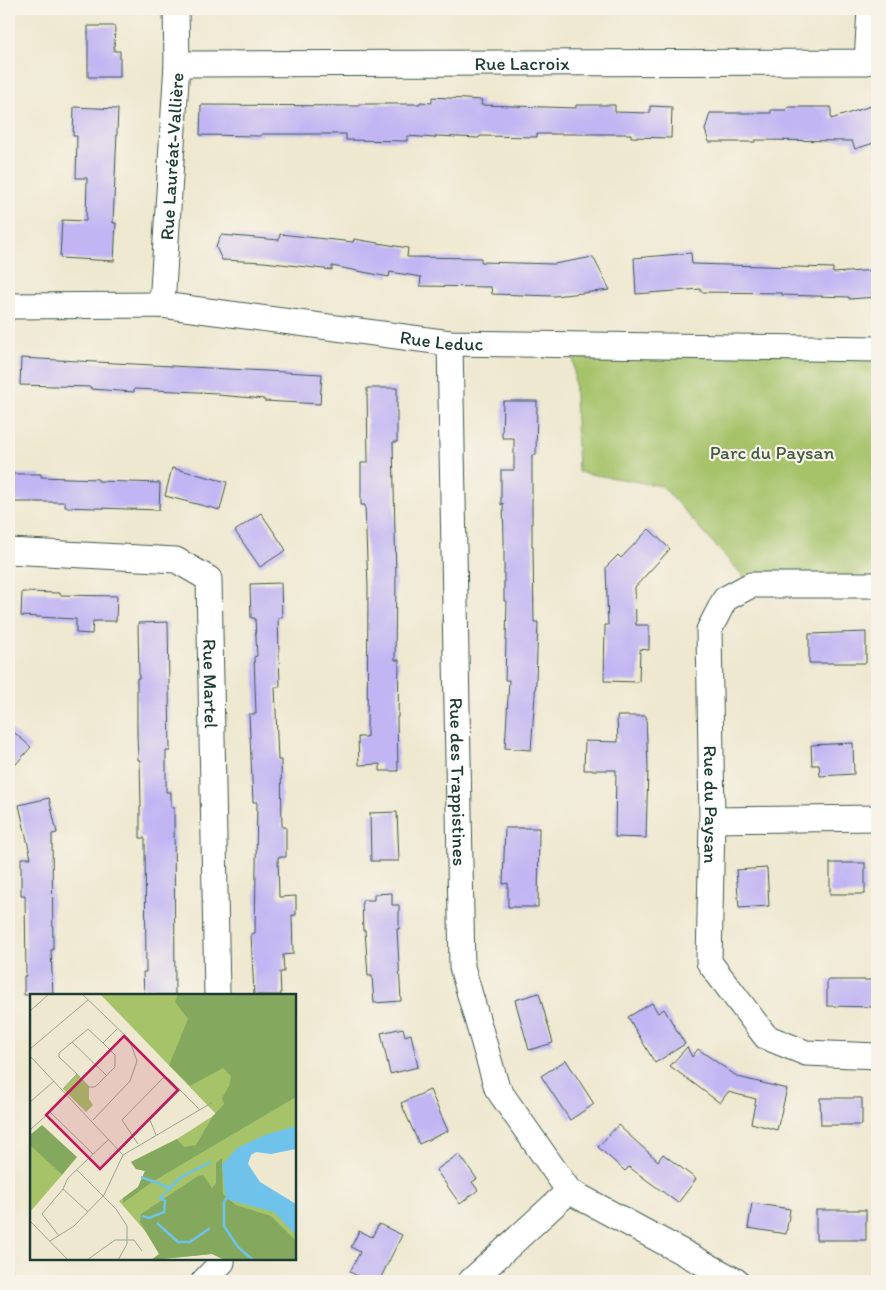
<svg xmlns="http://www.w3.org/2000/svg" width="886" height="1290" font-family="Itim,sans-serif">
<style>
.green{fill:#a6c36a;stroke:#62804f}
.building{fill:#c1b6f3}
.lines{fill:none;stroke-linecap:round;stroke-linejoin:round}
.minor-casing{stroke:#3e574b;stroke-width:27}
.minor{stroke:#fff;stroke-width:25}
.labels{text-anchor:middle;stroke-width:4.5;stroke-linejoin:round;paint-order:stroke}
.street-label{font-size:19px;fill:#1f3d34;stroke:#f7f3e8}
.park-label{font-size:19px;fill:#415e42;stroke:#f7f3e8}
.inset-river{fill:none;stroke:#6fc3eb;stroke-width:2.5}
.inset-road{fill:none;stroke:#9ba492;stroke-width:1}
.view{fill:#c2185b;fill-opacity:0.15;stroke:#c2185b;stroke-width:2.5}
.inset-edge{fill:none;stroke:#1f3d34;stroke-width:2.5}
</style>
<rect width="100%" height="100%" fill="#f7f3e8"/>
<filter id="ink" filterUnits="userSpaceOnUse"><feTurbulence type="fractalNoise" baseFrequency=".02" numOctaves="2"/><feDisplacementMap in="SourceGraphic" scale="10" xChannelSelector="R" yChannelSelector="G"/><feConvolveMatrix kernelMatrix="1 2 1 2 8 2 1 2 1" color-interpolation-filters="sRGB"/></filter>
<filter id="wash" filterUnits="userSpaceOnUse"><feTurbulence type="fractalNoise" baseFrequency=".0096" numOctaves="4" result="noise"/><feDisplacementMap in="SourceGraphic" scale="20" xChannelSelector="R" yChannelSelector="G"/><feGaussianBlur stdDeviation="1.12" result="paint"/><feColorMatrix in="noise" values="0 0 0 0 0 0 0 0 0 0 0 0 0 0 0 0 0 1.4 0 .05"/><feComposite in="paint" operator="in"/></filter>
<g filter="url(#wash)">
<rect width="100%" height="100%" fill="#eee8d0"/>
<polygon class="green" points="573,346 877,349 877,585 751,585 662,486 578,472"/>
<g id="blocks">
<g class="building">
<polygon points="88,26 115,26 114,51 120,51 120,77 88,77"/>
<polygon points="432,97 482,100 481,105 576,108 576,105 615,105 615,112 650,113 650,106 672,107 671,138 631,137 631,134 537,134 537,137 480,136 479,138 436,136 435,138 407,136 407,141 346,140 346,134 261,134 261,136 200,135 201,105 359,106 359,104 420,104 420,102 432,103"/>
<polygon points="877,104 877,142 855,149 852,141 755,140 755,142 709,142 705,130 710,113 771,113 771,110 786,110 788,107 831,107 831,119"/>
<polygon points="74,107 118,109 113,223 116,223 114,261 60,258 62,220 86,221 87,178 76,178 77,136 73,136"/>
<polygon points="280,234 353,242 354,239 408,248 407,257 481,258 481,262 554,264 593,257 610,290 554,296 492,294 491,287 420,286 421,277 390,272 389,277 332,266 332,270 264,262 222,260 216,247 221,235 279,240"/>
<polygon points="691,253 692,264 833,268 833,273 877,270 877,297 849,299 849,297 782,295 782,293 701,292 701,289 636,294 634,258"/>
<polygon points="21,358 322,374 320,404 264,401 264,399 218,395 218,393 134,389 134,392 91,389 91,387 20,385"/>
<polygon points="367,388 397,388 397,442 393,442 396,578 395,660 399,660 398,717 397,717 398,771 380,771 380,764 359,765 358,737 367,737 368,588 365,505 361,505 361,463 368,463"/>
<polygon points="503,401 537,401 536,455 532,455 532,546 533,546 534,622 538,622 536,681 531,750 505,748 509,680 505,680 507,601 504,601 504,539 503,503 501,505 501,470 514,470 514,438 502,438"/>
<polygon points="172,468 227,482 220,510 165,496"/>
<polygon points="9,474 41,474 41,477 98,479 98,481 160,483 159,510 65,507 65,502 9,502"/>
<polygon points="261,513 286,550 260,567 235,531"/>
<polygon points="649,529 670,549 635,587 636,625 649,625 649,650 640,649 639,682 604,681 605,625 608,625 606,567 618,555 621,558"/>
<polygon points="281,583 282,617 278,618 280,687 275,687 278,760 281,760 282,827 286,827 286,857 278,857 279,897 296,896 296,915 292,915 293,954 283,955 284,972 280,972 281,995 254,995 251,934 255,933 257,802 253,802 249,714 256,714 254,657 257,656 255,618 251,618 250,584"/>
<polygon points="22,592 60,593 60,595 117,596 116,621 93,621 92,634 76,633 76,619 21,616"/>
<polygon points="168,622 170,751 166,751 166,792 171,792 171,807 174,807 175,995 144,995 143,972 146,972 145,838 140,838 140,807 141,807 140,760 138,760 137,734 137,678 139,678 138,623"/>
<polygon points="866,632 866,663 809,663 809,634"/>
<polygon points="617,716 646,716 648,768 646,838 615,837 616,770 584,770 585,741 618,742"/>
<polygon points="9,728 31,747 9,772"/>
<polygon points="853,743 854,774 820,776 819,765 812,765 811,745"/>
<polygon points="49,798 57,833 52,834 53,950 51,950 53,995 24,995 24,976 26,976 25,895 21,895 21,858 31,858 19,805"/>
<polygon points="397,812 399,861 371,861 370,813"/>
<polygon points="505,828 539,828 538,907 508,907 508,883 503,884"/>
<rect x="830" y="863" width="35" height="31"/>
<polygon points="767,868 769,906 739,908 736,870"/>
<polygon points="392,893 392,905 399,905 399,929 397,929 401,1001 374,1003 372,976 368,976 365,930 363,931 362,900 374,900 374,894"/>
<polygon points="827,980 877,980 877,1007 827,1006"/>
<polygon points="539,993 553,1043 529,1050 515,1000"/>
<polygon points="652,1003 658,1013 664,1009 685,1044 655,1063 628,1017"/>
<polygon points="403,1028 405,1036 411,1034 418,1067 390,1074 381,1033"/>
<polygon points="687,1047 692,1057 698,1049 738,1077 787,1089 777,1130 751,1123 756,1099 728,1092 720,1103 670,1066"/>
<polygon points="566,1060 594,1104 570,1120 541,1076"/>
<polygon points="430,1090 448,1131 419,1144 401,1103"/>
<polygon points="820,1098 862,1098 862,1125 821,1125"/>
<polygon points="618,1125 658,1161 663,1154 696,1179 678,1203 629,1167 625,1171 598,1147"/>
<polygon points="459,1154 477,1179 472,1182 478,1190 460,1204 436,1170"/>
<polygon points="752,1203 790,1209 786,1234 748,1228"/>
<rect x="816" y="1210" width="50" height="30"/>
<polygon points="379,1224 402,1235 379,1281 368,1281 350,1272 360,1252 351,1247 359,1231 372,1237"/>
</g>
</g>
</g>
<g filter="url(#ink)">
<use href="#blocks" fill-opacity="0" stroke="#3e574b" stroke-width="1"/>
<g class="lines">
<g class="minor-casing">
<g id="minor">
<path id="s1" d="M177 64 867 62 870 9"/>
<path id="s2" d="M162 305 177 64 176 9"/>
<path id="s3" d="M9 306 162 305 450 343 877 349"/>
<path id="s4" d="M450 343 462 967 497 1088 569 1191 736 1281"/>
<path id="s5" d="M9 551 176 560 209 579 217 995"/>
<path id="s6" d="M877 585H751L725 599 709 630 712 820 709 962 766 1037 806 1053 877 1056"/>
<polyline points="712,820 877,818"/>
<polyline points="204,1281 222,1262 222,1259"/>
<polyline points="471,1281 569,1191"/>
</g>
</g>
<use href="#minor" class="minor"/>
</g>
</g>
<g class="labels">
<g class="street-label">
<text dy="7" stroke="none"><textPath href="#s1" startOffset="345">Rue Lacroix</textPath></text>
<text dy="7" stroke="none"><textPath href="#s2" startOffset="149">Rue Lauréat-Vallière</textPath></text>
<text dy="7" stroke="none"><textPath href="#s3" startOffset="435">Rue Leduc</textPath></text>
<text dy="7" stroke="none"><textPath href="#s5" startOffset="310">Rue Martel</textPath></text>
<text dy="7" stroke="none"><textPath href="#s4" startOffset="439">Rue des Trappistines</textPath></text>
<text dy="7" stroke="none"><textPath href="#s6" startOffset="365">Rue du Paysan</textPath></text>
</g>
<g class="park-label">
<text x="772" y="459">Parc du Paysan</text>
</g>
</g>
<g transform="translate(30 994)">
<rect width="266" height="266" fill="#eee8d0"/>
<path d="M70 0H266V142L212 158 205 179 266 225V266H195L182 260 133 265 115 237 89 207 108 193 115 177 106 175 101 168 147 145 186 120ZM47 80 59 93V105L63 111 56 118 33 95ZM0 150 32 181 0 218Z" fill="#a6c36a"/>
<path d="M148 0H266V103L122 188 93 209V204L108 193 115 177 106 175 101 168 147 145 154 153 166 151 183 122 194 110 192 104 199 92 201 82 193 74 160 92 139 71 158 25 145 8ZM12 131 47 163 32 181 0 151V141ZM192 164 193 200 206 211 241 222 266 247V266H195L182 260 121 266 129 260 110 228 111 220 168 182 173 181 182 194 186 189V169Z" fill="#84a95e"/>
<path d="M266 132V155L241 160 226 158 221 161 218 170 230 188 266 210V241L244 218 199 206 195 199 192 171 207 154 235 141Z" fill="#6fc3eb"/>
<path class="inset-river" d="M111 183 138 193M135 199 151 183 181 168M198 202 194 208V232L208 253 223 266M112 222 119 224 134 218 135 207 130 204 134 201M127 229 148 248H160L180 234"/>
<path class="inset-road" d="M52 0 99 45 107 67 100 87 63 126M0 17 19 0M42 48 76 81M0 55 58 6M0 62 93 161M47 80 29 63V59L58 35 73 49 87 35M33 95 47 80 59 93H65L85 73V61L73 49M0 108 24 87M0 136 20 118 63 160M126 141 120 126 150 96M108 150 92 126 133 84H138L170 116M47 176 86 215 97 232V250L88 266M33 195 58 218M0 227 38 266M29 242 12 220 33 195 38 184 78 146M20 247 44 232 74 201 93 161 183 108M57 266 85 246H104L112 257"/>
<path class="view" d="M94 42 148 96 70 175 16 121Z"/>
<rect width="266" height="266" class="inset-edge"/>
</g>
<rect width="886" height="1290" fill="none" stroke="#f7f3e8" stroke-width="30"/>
</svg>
